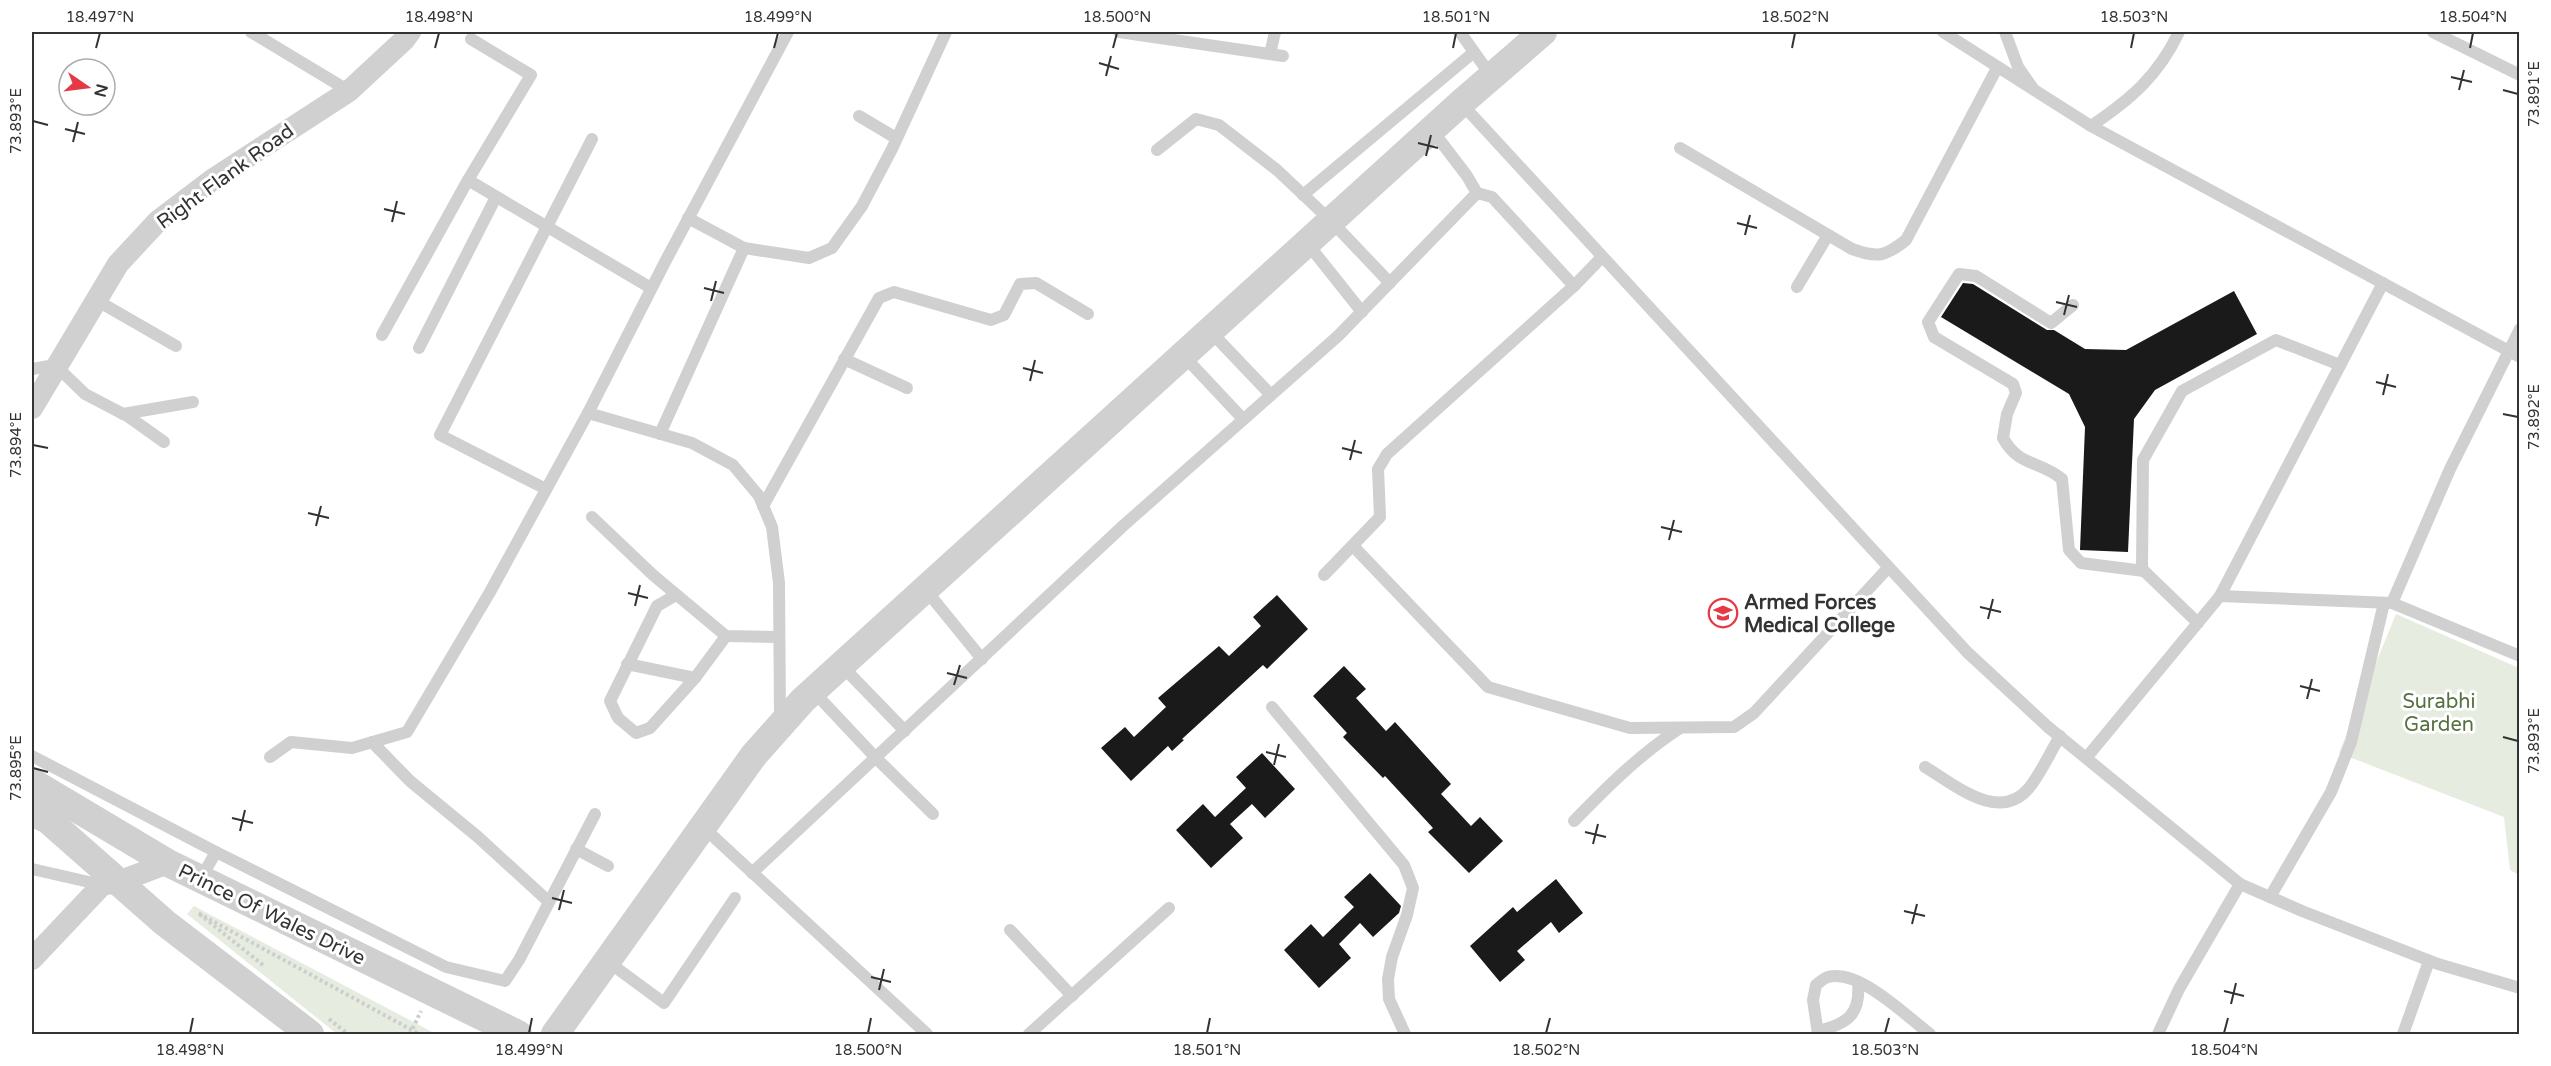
<svg xmlns="http://www.w3.org/2000/svg" width="2551" height="1066" font-family="'Varela Round',sans-serif">
<style>
.green{fill:#e6ecdf}
.building{fill:#1a1a1a}
.lines{fill:none;stroke-linecap:round;stroke-linejoin:round}
.path{stroke:#cdcdcd;stroke-width:4;stroke-dasharray:3 3;stroke-linecap:butt}
.service{stroke:#d0d0d0;stroke-width:12}
.minor{stroke:#d0d0d0;stroke-width:22}
.tertiary{stroke:#d0d0d0;stroke-width:28}
.ticks{fill:none;stroke:#333;stroke-width:2}
.labels{text-anchor:middle;stroke-width:6;stroke-linejoin:round;paint-order:stroke}
.street-label{font-size:20px;fill:#333;stroke:#fff}
.poi-label{font-size:20px;font-weight:bold;fill:#333;stroke:#fff;text-anchor:start}
.park-label{font-size:20px;fill:#56703f;stroke:#fff}
.neatline{fill:none;stroke:#333;stroke-width:2}
.ticks-label{font-size:15px;text-anchor:middle;fill:#333}
</style>
<rect width="100%" height="100%" fill="#fff"/>
<g class="green">
<polygon points="2396,614 2519,668 2519,875 2510,870 2504,817 2339,753"/>
<polygon points="194,906 436,1034 337,1034 187,914"/>
</g>
<g class="building">
<polygon points="1963,283 1973,284 2047,330 2054,330 2085,349 2126,350 2234,291 2257,334 2155,390 2134,419 2128,552 2080,550 2085,427 2069,394 1941,317"/>
<polygon points="1277,595 1308,629 1267,669 1263,665 1182,739 1184,740 1172,751 1168,746 1131,781 1101,748 1125,727 1134,737 1166,707 1158,698 1219,646 1229,656 1261,626 1253,617"/>
<polygon points="1344,666 1366,689 1356,698 1386,731 1395,722 1451,784 1441,794 1471,826 1480,817 1503,841 1469,873 1428,832 1433,828 1385,776 1383,778 1343,737 1347,733 1313,696"/>
<polygon points="1262,753 1295,789 1265,818 1252,804 1230,824 1243,838 1211,868 1176,830 1203,804 1215,817 1246,788 1236,777"/>
<polygon points="1370,873 1401,906 1399,913 1373,937 1360,923 1339,944 1351,958 1319,988 1284,950 1311,924 1323,937 1354,907 1344,897"/>
<polygon points="1556,879 1583,913 1559,933 1551,922 1517,951 1525,960 1500,982 1470,946 1513,907 1517,912"/>
</g>
<g class="lines">
<g class="path">
<polyline points="263,965 198,913 419,1034"/>
<polyline points="329,1019 348,1034"/>
<polyline points="410,1034 421,1011"/>
</g>
<g class="service">
<polyline points="251,32 349,91"/>
<polyline points="1119,32 1283,56"/>
<polyline points="1460,32 1491,76"/>
<polyline points="1943,32 2091,126 2520,357"/>
<polyline points="2005,32 2018,67 2032,87"/>
<polyline points="2433,32 2520,75"/>
<polyline points="1270,54 1275,32"/>
<polyline points="1461,103 1967,652 2048,727 2240,884 2302,911 2438,964 2520,988"/>
<polyline points="859,116 896,138"/>
<path d="M2091 126C2131 99 2158 76 2179 32"/>
<polyline points="1432,130 1467,176 1477,193 1492,197 1574,286"/>
<path d="M1680 148 1852 249C1877 258 1885 257 1906 240L1997 68"/>
<polyline points="1157,150 1196,119 1219,125 1277,170 1331,221 1390,283"/>
<polyline points="468,180 651,288"/>
<polyline points="1303,195 1474,52"/>
<polyline points="1307,243 1362,312"/>
<polyline points="744,248 809,258 832,248 862,206 892,149 946,32"/>
<polyline points="1797,287 1828,235"/>
<polyline points="96,300 176,346"/>
<path d="M2073 305 2051 323 1976 276 1959 274 1928 322 1934 337 2013 384 2016 393 2007 414 2003 438C2019 467 2039 460 2062 479L2069 550 2081 563 2144 571"/>
<polyline points="1210,331 1271,395"/>
<polyline points="382,335 468,180 531,75 471,39"/>
<polyline points="419,348 496,197"/>
<polyline points="1183,355 1243,419"/>
<polyline points="844,359 907,388"/>
<polyline points="32,369 55,365 85,394 129,417 164,442"/>
<polyline points="123,414 193,402"/>
<polyline points="660,434 744,248 688,218"/>
<polyline points="546,489 440,435 592,139"/>
<polyline points="763,506 879,298 894,292 991,320 1004,315 1020,284 1036,283 1088,314"/>
<polyline points="592,517 653,575 726,636 779,637"/>
<polyline points="1353,546 1488,687 1630,728 1734,727 1754,713 1888,568"/>
<polyline points="1324,575 1380,517 1378,469 1387,454 1574,286 1602,257"/>
<polyline points="925,589 982,659"/>
<polyline points="676,595 657,606 610,701 618,718 636,733 650,728 695,678 726,636"/>
<polyline points="2220,596 2383,283"/>
<polyline points="2392,603 2450,469 2520,329"/>
<polyline points="2198,623 2142,569 2143,460 2182,391 2276,340 2340,365"/>
<polyline points="627,664 695,678"/>
<polyline points="841,665 905,731"/>
<polyline points="813,691 876,758 933,814"/>
<polyline points="1272,707 1404,865 1413,888 1407,915 1392,957 1388,979 1389,999 1405,1034"/>
<polyline points="780,720 779,583 772,527 759,496 733,465 692,443 588,413 665,262 788,32"/>
<polyline points="372,742 410,781 478,837 548,901"/>
<polyline points="32,756 216,852"/>
<polyline points="270,757 291,742 352,748 407,732 490,592 588,413"/>
<polyline points="2087,757 2220,596 2392,603 2520,656"/>
<path d="M1925 767C1954 784 1999 824 2029 788 2041 773 2050 753 2060 736"/>
<path d="M1574 821C1608 786 1639 755 1680 728"/>
<polyline points="703,827 927,1034"/>
<polyline points="576,849 608,866"/>
<polyline points="32,869 102,885"/>
<polyline points="752,873 1124,525 1338,336 1477,193"/>
<polyline points="201,878 216,852 446,967 505,981 519,960 595,814"/>
<polyline points="2270,897 2331,792 2351,742 2384,603"/>
<polyline points="1010,930 1072,996"/>
<polyline points="607,961 664,1003 735,898"/>
<path d="M1818 1031C1847 1024 1861 1015 1858 982"/>
<polyline points="1029,1034 1169,908"/>
<path d="M1818 1034 1813 1000 1816 985C1820 982 1824 978 1828 977 1860 969 1906 1016 1930 1034"/>
<polyline points="2158,1034 2179,989 2240,884"/>
<polyline points="2403,1034 2429,961"/>
</g>
<g class="minor">
<polyline points="32,408 118,264 158,221 212,180 349,91 404,40 410,32"/>
<polyline points="32,959 102,885 118,882 168,863"/>
</g>
<g class="tertiary">
<polyline points="32,782 168,863 518,1034"/>
<polyline points="32,812 48,820 165,923 310,1034"/>
<polyline points="555,1034 754,755 803,700 1461,103 1543,32"/>
</g>
</g>
<path class="ticks" d="M96 48 100 33M435 48 439 33M774 48 778 33M1113 48 1117 33M1453 48 1456 33M1792 48 1795 33M2131 48 2134 33M2470 48 2473 33M1099 63 1119 69M1106 76 1111 56M2451 77 2472 82M2459 90 2464 70M2503 90 2518 94M33 121 48 125M65 129 85 134M73 142 78 122M1418 143 1438 148M1426 156 1431 135M384 209 405 214M392 222 397 201M1737 223 1757 228M1745 235 1750 215M704 288 724 293M711 301 716 281M2056 302 2077 307M2064 315 2069 295M1023 368 1043 373M1030 381 1035 360M2376 382 2396 387M2383 395 2388 374M2503 414 2518 417M33 445 48 448M1342 448 1362 453M1350 460 1355 440M308 513 329 518M316 526 321 506M1661 527 1682 532M1669 540 1674 520M628 593 648 598M635 606 640 585M1980 607 2001 612M1988 619 1993 599M947 673 967 678M954 685 960 665M2300 686 2320 691M2307 699 2312 679M2503 737 2518 741M1266 752 1286 757M1274 765 1279 744M33 768 48 772M232 818 253 823M240 831 245 810M1585 832 1606 837M1593 844 1598 824M552 898 572 903M559 910 564 890M1904 911 1925 916M1912 924 1917 904M871 977 891 982M879 990 884 969M2224 991 2244 996M2231 1004 2236 983M190 1033 193 1018M529 1033 532 1018M868 1033 871 1018M1207 1033 1210 1018M1546 1033 1550 1018M1885 1033 1889 1018M2224 1033 2228 1018"/>
<defs>
<g id="university-ring" transform="scale(1.5)"><circle r="9.5" fill="#fff" stroke="#e63946" stroke-width="1.5"/><path d="M0-5L7-2L0 1L-7-2ZM-4 1L0 2.5L4 1V4Q0 6-4 4Z" fill="#e63946"/></g>
</defs>
<g fill-rule="evenodd">
<use href="#university-ring" x="1723" y="613"/>
</g>
<g class="labels">
<g class="street-label">
<text transform="translate(225 176) rotate(-36)" y="7">Right Flank Road</text>
<text transform="translate(272 914) rotate(26)" y="7">Prince Of Wales Drive</text>
</g>
<g class="poi-label">
<text x="1744" y="609">Armed Forces<tspan x="1744" dy="23">Medical College</tspan></text>
</g>
<g class="park-label">
<text x="2439" y="708">Surabhi<tspan x="2439" dy="23">Garden</tspan></text>
</g>
</g>
<rect width="2551" height="1066" fill="none" stroke="#ffffff" stroke-width="66"/>
<g transform="translate(87 87) rotate(104)"><circle r="28" fill="#ffffff" stroke="#adadad" stroke-width="1.5"/>
<path d="M0-4.5L10 22L0 15L-10 22Z" fill="#e63946"/>
<text y="-9" font-size="16" font-weight="bold" text-anchor="middle" fill="#333333">N</text>
</g>
<rect x="33" y="33" width="2485" height="1000" class="neatline"/>
<g class="ticks-label">
<text x="100" y="22">18.497°N</text>
<text x="439" y="22">18.498°N</text>
<text x="778" y="22">18.499°N</text>
<text x="1117" y="22">18.500°N</text>
<text x="1456" y="22">18.501°N</text>
<text x="1795" y="22">18.502°N</text>
<text x="2134" y="22">18.503°N</text>
<text x="2473" y="22">18.504°N</text>
<text transform="translate(2534 94) rotate(-90)" y="5">73.891°E</text>
<text transform="translate(16 121) rotate(-90)" y="5">73.893°E</text>
<text transform="translate(2534 417) rotate(-90)" y="5">73.892°E</text>
<text transform="translate(16 445) rotate(-90)" y="5">73.894°E</text>
<text transform="translate(2534 741) rotate(-90)" y="5">73.893°E</text>
<text transform="translate(16 768) rotate(-90)" y="5">73.895°E</text>
<text x="190" y="1055">18.498°N</text>
<text x="529" y="1055">18.499°N</text>
<text x="868" y="1055">18.500°N</text>
<text x="1207" y="1055">18.501°N</text>
<text x="1546" y="1055">18.502°N</text>
<text x="1885" y="1055">18.503°N</text>
<text x="2224" y="1055">18.504°N</text>
</g>
</svg>
